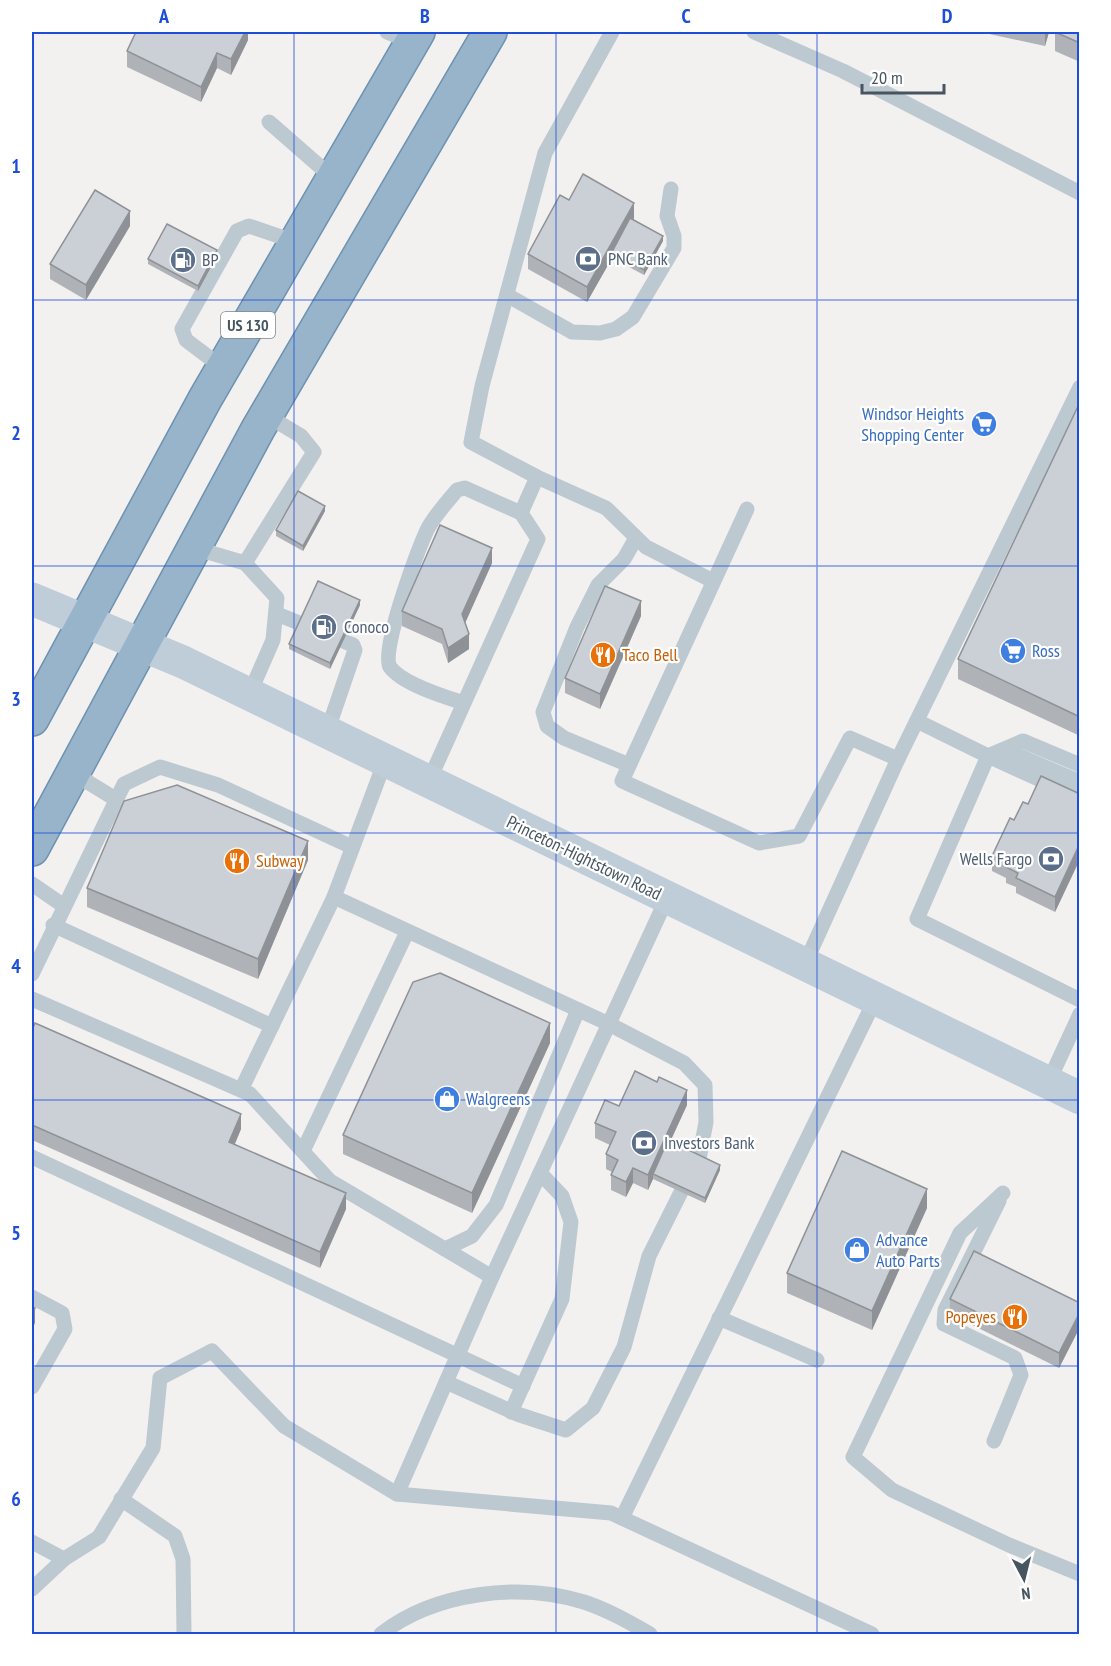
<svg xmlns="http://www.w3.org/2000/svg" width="1111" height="1666" font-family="'PT Sans Narrow',sans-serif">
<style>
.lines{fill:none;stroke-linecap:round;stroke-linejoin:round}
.trunk-casing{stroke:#6d92b0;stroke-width:36}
.service{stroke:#bcc9d1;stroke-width:15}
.secondary{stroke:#bfcdd9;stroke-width:33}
.trunk{stroke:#98b4cb;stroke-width:33}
.wall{fill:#afb3b8}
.shaded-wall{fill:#8e9296}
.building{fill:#cbd0d6;stroke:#8e9296;stroke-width:1.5}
.grid{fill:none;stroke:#1d4ed8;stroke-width:1.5;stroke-opacity:0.55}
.labels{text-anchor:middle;stroke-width:4.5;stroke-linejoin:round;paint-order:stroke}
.shield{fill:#fff;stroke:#7e8890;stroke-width:1.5}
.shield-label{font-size:16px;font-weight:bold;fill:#465560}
.service-label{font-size:18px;fill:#4e5e75;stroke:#fff;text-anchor:start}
.shop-label{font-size:18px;fill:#366cbe;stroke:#fff;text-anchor:start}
.food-label{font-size:18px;fill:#c56008;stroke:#fff;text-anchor:start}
.street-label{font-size:18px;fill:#465560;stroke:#fff}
.neatline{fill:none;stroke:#1d4ed8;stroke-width:2}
.grid-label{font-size:20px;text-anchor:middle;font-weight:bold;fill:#1d4ed8}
</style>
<rect width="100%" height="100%" fill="#f3f0f0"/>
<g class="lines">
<g class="trunk-casing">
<g id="trunk">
<polyline points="32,719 205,399 418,32"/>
<polyline points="32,849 258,429 490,32"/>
</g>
</g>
<g class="service">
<polyline points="387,32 412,42"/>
<polyline points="612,32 545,153 482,386 471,442 537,477 606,508 646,547 713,581"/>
<polyline points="754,32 843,71 1080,193"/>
<polyline points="269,122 333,178"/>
<polyline points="507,295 572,332 600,333 616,329 633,317 674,248 674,236 667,216 671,189"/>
<polyline points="223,368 186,340 182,329 237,231 249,226 296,242"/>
<polyline points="747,509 622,781 759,843 799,836 850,738 898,759"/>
<polyline points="521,513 537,477"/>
<polyline points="194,548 245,563 314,452 301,436 266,415"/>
<polyline points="245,563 277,598 273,640 249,695"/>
<polyline points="277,614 353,645 355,650 327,732"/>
<polyline points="917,721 988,756 917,919 1080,1000"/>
<polyline points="998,755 1017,755 1080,782"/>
<polyline points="988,756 1080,798"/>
<polyline points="988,756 1023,741 1080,765"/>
<polyline points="385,761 334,897 609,1024 684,1063 705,1085 706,1122 699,1159"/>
<polyline points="629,765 564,738 547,726 543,712 577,627 598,585 624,559 636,538"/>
<polyline points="73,773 117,800"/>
<path d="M428 783 538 539 521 513 465 488 457 490C447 502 434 516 427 530 418 550 380 651 390 667 402 684 445 697 464 703"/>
<polyline points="32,884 64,906"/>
<polyline points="53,925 272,1026"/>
<polyline points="804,966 898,759 1080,387"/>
<polyline points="32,974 124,784 160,767 218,785 352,847"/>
<polyline points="32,999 250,1094 330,1181 492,1277"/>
<polyline points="1048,1083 1080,1014"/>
<polyline points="241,1090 334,897"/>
<polyline points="303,1151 407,932"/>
<polyline points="32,1157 523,1386"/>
<polyline points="1003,1193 960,1233 853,1457 892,1490 1009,1545 1080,1574"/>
<polyline points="445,1249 472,1236 496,1205 578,1010"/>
<polyline points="32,1297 62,1313 65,1329 32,1387"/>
<polyline points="719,1318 817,1360"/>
<polyline points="446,1382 517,1414 566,1430 593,1408 624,1347 649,1256 681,1192"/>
<polyline points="511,1412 562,1299 571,1222 562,1196 540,1173"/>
<polyline points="994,1441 1021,1375 1015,1358 944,1324 945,1310 999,1201"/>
<polyline points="397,1494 492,1277 667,898"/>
<polyline points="121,1499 175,1536 183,1559 184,1634"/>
<polyline points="622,1518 875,1000"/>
<polyline points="32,1542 64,1559"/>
<polyline points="32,1589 64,1559 99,1537 153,1448 160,1378 212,1351 284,1426 397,1494 611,1513 872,1634"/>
<path d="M381 1634C435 1592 520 1582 584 1602 608 1610 629 1622 650 1634"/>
</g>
<polyline class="secondary" points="32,599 183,662 1080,1098"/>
<use href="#trunk" class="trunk"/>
</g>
<g class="wall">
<polygon points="248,32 248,40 231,75 217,68 201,102 127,67 127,51"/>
<polygon points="980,32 1049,32 1045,46"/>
<polygon points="1055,32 1080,32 1080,62 1055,51"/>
<polygon points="569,200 634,218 633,219 663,241 644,275 612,258 587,302 528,269 528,254"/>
<polygon points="130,226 86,300 50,279 50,264"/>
<polygon points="217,256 198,291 148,264 148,259"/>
<polygon points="1080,402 1080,736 958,679 958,659"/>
<polygon points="325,511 303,551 276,536 276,530"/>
<polygon points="492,563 465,623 469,649 448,663 442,644 402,626 402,611"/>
<polygon points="360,605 330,669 289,649 289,644"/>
<polygon points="641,616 600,709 565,693 565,678"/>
<polygon points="1080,794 1080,859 1055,912 1016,893 1016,887 1006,883 1006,878 992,871 992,856 1014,820 1028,804"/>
<polygon points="308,860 258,979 87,907 87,888"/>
<polygon points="32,1030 241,1129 235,1144 346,1209 320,1268 32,1140"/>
<polygon points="550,1043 472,1213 343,1154 343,1135"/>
<polygon points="687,1105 670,1141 720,1170 705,1203 653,1179 648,1190 633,1183 626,1197 611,1190 611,1175 612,1172 606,1169 606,1154 610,1145 595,1138 595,1123 619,1106"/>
<polygon points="927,1208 872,1330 787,1293 787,1273"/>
<polygon points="950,1299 1080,1303 1080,1327 1059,1368 950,1314"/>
</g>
<g class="shaded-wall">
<polygon points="245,32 248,32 248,40 231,75 231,59"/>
<polygon points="1045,32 1049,32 1045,46"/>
<polygon points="217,53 217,68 201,102 201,87"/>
<polygon points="634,203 634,218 614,254 612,252 612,258 587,302 587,287"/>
<polygon points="130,211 130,226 86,300 86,285"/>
<polygon points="663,236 663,241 644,275 644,270"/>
<polygon points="217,250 217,256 198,291 198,286"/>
<polygon points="325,506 325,511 303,551 303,546"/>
<polygon points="492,548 492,563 462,630 462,614"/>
<polygon points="360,600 360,605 330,669 330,663"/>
<polygon points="641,601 641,616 600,709 600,694"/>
<polygon points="469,634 469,649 448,663 448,648"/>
<polygon points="308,841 308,860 258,979 258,959"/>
<polygon points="1080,843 1080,859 1055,912 1055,897"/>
<polygon points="550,1023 550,1043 472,1213 472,1193"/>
<polygon points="687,1090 687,1105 655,1175 653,1174 653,1179 648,1190 648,1175"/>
<polygon points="241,1114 241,1129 229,1157 229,1142"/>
<polygon points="720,1165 720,1170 705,1203 705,1198"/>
<polygon points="633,1168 633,1183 626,1197 626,1182"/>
<polygon points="927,1189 927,1208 872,1330 872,1311"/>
<polygon points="346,1193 346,1209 320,1268 320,1252"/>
<polygon points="35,1308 35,1323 32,1330 32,1315"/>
<polygon points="1080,1312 1080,1327 1059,1368 1059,1353"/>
</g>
<g class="building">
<polygon points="136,32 245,32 231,59 217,53 201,87 127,51"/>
<polygon points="1055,32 1080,32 1080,43"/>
<polygon points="583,174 634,203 587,287 528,254 560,195 569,200"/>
<polygon points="95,190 130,211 86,285 50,264"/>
<polygon points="630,218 663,236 644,270 612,252"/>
<polygon points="167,224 217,250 198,286 148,259"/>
<polygon points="1080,402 1080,717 958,659"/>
<polygon points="298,491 325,506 303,546 276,530"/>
<polygon points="440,525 492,548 462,614 469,634 448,648 442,629 402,611"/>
<polygon points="318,581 360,600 330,663 289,644"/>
<polygon points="605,586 641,601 600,694 565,678"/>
<polygon points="1041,776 1080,794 1080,843 1055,897 1016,878 1018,873 1006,867 1008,863 992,856 1010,818 1014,820 1023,802 1028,804"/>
<polygon points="177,785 308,841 258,959 87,888 124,801"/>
<polygon points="440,973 550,1023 472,1193 343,1135 413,982"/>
<polygon points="35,1023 241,1114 229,1142 346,1193 320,1252 32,1125 32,1030"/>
<polygon points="635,1071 657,1082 659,1077 687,1090 648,1175 633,1168 626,1182 611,1175 618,1160 606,1154 616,1132 595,1123 605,1100 619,1106"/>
<polygon points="668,1140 720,1165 705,1198 653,1174"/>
<polygon points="842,1151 927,1189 872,1311 787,1273"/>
<polygon points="974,1251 1080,1303 1080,1312 1059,1353 950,1299"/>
<polygon points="32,1306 35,1308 32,1315"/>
</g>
<path class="grid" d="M294 32V1634M556 32V1634M817 32V1634M32 300H1080M32 566H1080M32 833H1080M32 1100H1080M32 1366H1080"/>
<defs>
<g id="bank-disc" transform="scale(1.35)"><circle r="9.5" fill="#5c6f8a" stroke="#fff"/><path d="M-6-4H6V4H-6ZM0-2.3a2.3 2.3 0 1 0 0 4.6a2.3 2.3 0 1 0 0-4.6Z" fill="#fff"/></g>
<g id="fuel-disc" transform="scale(1.35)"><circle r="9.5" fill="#5c6f8a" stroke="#fff"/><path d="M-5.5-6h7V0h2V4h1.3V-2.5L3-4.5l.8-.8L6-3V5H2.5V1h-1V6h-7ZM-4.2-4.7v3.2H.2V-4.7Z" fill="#fff"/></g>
<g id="supermarket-disc" transform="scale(1.35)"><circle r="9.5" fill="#3f7fe0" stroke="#fff"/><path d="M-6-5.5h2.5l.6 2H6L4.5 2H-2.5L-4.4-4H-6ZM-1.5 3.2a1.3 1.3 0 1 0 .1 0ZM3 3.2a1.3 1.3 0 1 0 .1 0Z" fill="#fff"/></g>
<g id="restaurant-disc" transform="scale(1.35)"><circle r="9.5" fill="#e8710a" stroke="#fff"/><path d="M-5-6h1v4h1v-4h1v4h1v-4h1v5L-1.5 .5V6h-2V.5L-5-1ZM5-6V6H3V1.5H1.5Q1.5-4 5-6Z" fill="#fff"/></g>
<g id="shop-disc" transform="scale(1.35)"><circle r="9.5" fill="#3f7fe0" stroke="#fff"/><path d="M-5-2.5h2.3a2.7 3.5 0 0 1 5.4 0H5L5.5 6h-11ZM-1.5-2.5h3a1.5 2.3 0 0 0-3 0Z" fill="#fff"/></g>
</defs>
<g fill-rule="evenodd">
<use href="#bank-disc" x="588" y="259"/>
<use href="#fuel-disc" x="183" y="260"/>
<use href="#supermarket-disc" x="984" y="424"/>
<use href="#fuel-disc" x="324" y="627"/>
<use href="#supermarket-disc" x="1013" y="651"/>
<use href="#restaurant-disc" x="603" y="655"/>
<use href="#bank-disc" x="1051" y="859"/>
<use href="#restaurant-disc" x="237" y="861"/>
<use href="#shop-disc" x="447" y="1099"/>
<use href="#bank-disc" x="644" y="1143"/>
<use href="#shop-disc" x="857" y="1250"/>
<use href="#restaurant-disc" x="1015" y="1317"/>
</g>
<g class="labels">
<rect class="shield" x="221" y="312" width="54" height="26" rx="4.5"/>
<g class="shield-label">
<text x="248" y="331">US 130</text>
</g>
<g class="service-label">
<text x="608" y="265">PNC Bank</text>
<text x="202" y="266">BP</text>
<text x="344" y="633">Conoco</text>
<text x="1032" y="865" text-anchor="end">Wells Fargo</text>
<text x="664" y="1149">Investors Bank</text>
</g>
<g class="shop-label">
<text x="964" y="420" text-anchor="end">Windsor Heights<tspan x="964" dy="21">Shopping Center</tspan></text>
<text x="1032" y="657">Ross</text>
<text x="466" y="1105">Walgreens</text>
<text x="876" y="1246">Advance<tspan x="876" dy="21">Auto Parts</tspan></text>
</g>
<g class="food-label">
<text x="622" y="661">Taco Bell</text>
<text x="256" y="867">Subway</text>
<text x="996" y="1323" text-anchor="end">Popeyes</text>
</g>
<g class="street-label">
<text transform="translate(584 858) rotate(26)" y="6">Princeton-Hightstown Road</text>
</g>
</g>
<rect width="1111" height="1666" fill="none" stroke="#ffffff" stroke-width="66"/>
<g transform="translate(1024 1579) rotate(173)" stroke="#ffffff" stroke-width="4.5" paint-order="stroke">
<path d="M0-4.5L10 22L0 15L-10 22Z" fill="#465560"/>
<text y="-9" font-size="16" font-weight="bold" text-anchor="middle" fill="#465560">N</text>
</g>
<path d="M862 84v9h82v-9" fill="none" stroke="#465560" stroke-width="3"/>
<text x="871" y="84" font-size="18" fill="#465560" stroke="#ffffff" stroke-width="4.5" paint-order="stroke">20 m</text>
<rect x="33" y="33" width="1045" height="1600" class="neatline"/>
<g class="grid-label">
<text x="164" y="23">A</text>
<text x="425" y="23">B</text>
<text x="686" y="23">C</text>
<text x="947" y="23">D</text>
<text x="16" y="173">1</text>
<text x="16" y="440">2</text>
<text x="16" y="706">3</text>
<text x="16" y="973">4</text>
<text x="16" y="1240">5</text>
<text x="16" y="1506">6</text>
</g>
</svg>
